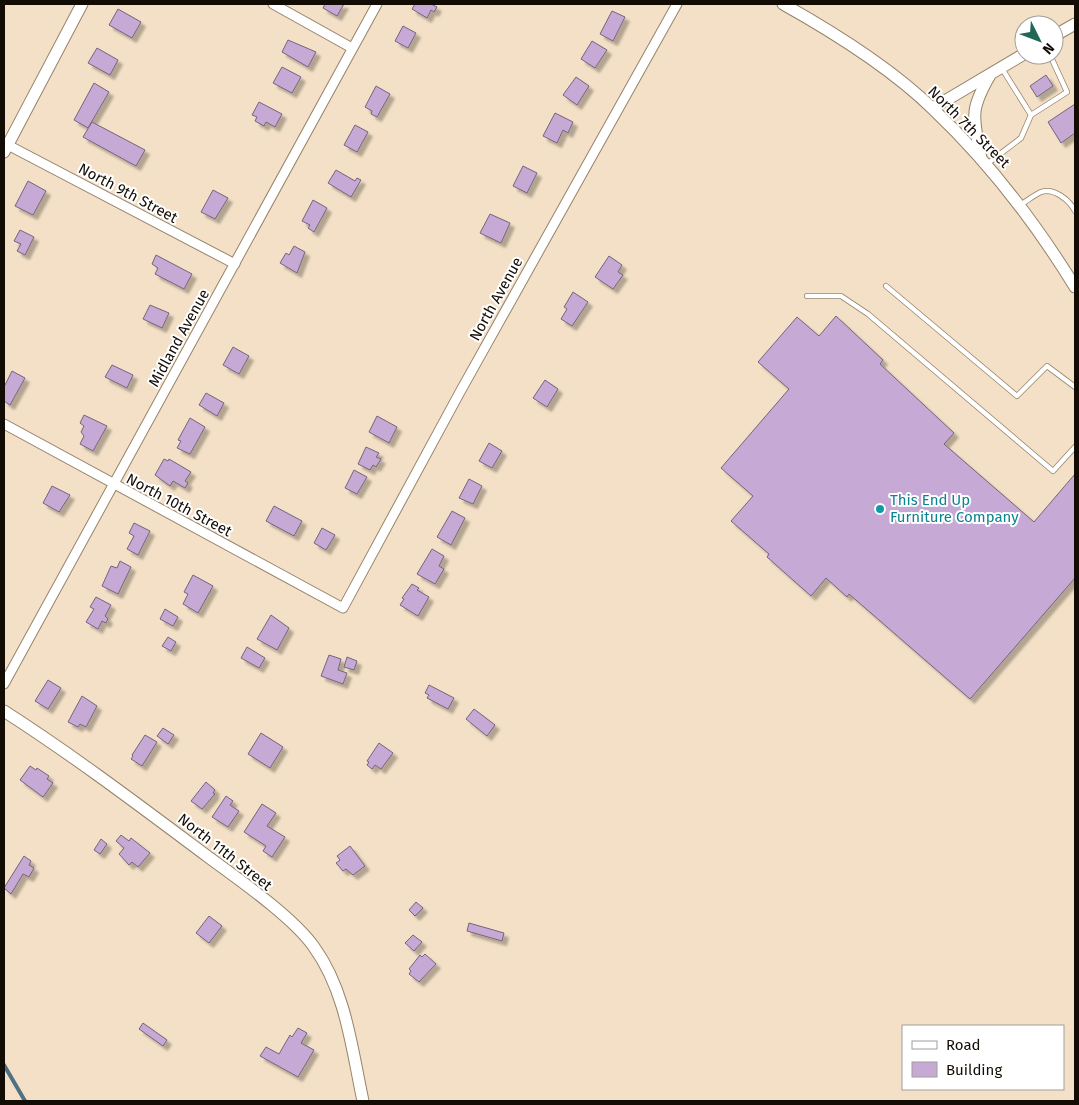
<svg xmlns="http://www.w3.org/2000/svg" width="1079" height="1105" font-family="'Fira Sans',sans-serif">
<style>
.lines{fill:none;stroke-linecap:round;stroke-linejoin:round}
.stream{stroke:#4e7283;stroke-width:4}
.building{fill:#c6a9d5;stroke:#74647c;filter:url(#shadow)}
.service-casing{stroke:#95836b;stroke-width:6}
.minor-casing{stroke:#95836b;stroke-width:11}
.tertiary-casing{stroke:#95836b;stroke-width:13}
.service{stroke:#fff;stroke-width:4.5}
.minor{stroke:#fff;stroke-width:9}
.tertiary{stroke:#fff;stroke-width:11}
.culture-dot{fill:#0f9aa8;stroke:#fff;stroke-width:2}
.labels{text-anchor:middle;stroke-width:4;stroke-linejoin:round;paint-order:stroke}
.street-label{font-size:15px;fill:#130c05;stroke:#fff}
.culture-label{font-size:15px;fill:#0d838f;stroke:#fff;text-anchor:start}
</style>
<defs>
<filter id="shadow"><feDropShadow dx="4.5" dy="4.5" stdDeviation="1" flood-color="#0004"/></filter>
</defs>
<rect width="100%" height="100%" fill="#f3e0c6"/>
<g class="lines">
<polyline class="stream" points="4,1065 25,1101"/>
</g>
<g class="building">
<polygon points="325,4 344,4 337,16 323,8"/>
<polygon points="415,4 431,4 437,7 434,12 431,10 427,18 412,9"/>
<polygon points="118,9 141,22 132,38 109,25"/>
<polygon points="612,11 625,17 613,41 600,34"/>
<polygon points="403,26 416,33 408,48 395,41"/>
<polygon points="288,40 316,52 308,67 282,52"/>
<polygon points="592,41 607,50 595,68 581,59"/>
<polygon points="97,48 118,60 110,75 88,63"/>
<polygon points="282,67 301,77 292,93 273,83"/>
<polygon points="1046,75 1053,86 1037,97 1030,86"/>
<polygon points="576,77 589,86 577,105 563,95"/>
<polygon points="94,83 109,92 88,128 74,120"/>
<polygon points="376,86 390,94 377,117 371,114 372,111 365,107"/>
<polygon points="259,102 282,114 275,127 266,122 264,126 255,121 257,117 252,115"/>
<polygon points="1075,104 1075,133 1061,143 1048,122"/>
<polygon points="555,113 573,122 568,133 563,130 557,143 543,136"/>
<polygon points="92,122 145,150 136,166 83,137"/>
<polygon points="355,125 368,132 357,152 344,145"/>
<polygon points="523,166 537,173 527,193 513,186"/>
<polygon points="336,170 355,181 357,178 361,180 351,197 328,183"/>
<polygon points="28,181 46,191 33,215 15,206"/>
<polygon points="213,190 228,198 215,219 201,212"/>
<polygon points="313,200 327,208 314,232 308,228 310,225 302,221"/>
<polygon points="490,214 510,223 501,243 480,233"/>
<polygon points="20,230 34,237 25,255 17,251 21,244 14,241"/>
<polygon points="294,246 305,252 297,273 280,263 286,253 289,255"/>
<polygon points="156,255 192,274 184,289 155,274 158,268 152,264"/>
<polygon points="609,256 622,265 618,272 623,275 613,289 595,277"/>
<polygon points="573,292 588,302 572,326 561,319 567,309 564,307"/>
<polygon points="150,305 169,313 162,328 143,319"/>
<polygon points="836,316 883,360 880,364 954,433 944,444 1034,522 1075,474 1075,578 970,699 849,594 847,597 826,578 811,596 767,557 769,554 731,521 753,496 721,468 789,389 758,362 797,317 819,336"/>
<polygon points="233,347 249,356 239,374 223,365"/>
<polygon points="112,365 133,375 127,388 105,377"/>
<polygon points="12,371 25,378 10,405 4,401 4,387"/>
<polygon points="545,380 558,389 547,407 533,398"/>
<polygon points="206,393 224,403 217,416 199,405"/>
<polygon points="84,415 107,426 93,451 80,444 84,436 81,432 84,426 80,423"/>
<polygon points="377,416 397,427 389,443 369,432"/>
<polygon points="190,418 205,427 190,454 177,448 181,441 178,440"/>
<polygon points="489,443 502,451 492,468 479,461"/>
<polygon points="366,447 379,453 376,457 381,459 376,467 373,465 370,470 358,464"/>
<polygon points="164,459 168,461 169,459 191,472 185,481 188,483 185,488 173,481 170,486 155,475"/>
<polygon points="354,470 367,477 357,494 345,488"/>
<polygon points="469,479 482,486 473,504 459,498"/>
<polygon points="52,486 70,495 59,512 43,503"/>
<polygon points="274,506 302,521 294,536 266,521"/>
<polygon points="452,511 465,518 451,545 437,537"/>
<polygon points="134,523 150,531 138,555 127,549 134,536 129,533"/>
<polygon points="322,528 335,535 326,550 314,543"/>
<polygon points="432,549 444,556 439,566 444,569 435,584 417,574"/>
<polygon points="120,561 131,567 118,594 102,586 111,566 117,568"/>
<polygon points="193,575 213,586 198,613 183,604 188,594 184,592"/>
<polygon points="412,584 419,588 417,590 429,597 418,616 400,605 404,599 402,598"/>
<polygon points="96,597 111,605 105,616 108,619 106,623 102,621 98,629 86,622 94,609 90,607"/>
<polygon points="165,609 178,617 173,626 160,619"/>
<polygon points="271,615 289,628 277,650 257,639"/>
<polygon points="168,637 176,642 171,651 162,646"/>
<polygon points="247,647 265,658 259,668 241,658"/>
<polygon points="329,655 341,659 338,670 347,673 343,684 321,676"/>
<polygon points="347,657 357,661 354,670 344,667"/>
<polygon points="48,680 61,688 48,709 35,701"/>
<polygon points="429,685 454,698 448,709 427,698 429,695 425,693"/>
<polygon points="82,696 97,706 86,727 80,724 78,727 68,722"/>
<polygon points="474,709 495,725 487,736 466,719"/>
<polygon points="163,728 174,735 168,744 157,736"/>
<polygon points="261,733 283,747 270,768 248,754"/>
<polygon points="145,735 157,742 142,766 131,759 133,756 132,755"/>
<polygon points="379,743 393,753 381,769 375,765 372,769 367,765 369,762 367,761"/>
<polygon points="30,766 36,770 37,768 49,776 47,779 53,783 43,797 20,780"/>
<polygon points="206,782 215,790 213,793 215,794 202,809 191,801"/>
<polygon points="226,796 233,801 230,805 239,811 228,827 212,817"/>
<polygon points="262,804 276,813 267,826 285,837 272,857 263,851 266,846 244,832"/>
<polygon points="121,835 129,841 131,838 150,853 138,867 132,862 129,865 119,854 124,848 116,841"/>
<polygon points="101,839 107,844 100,854 94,850"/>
<polygon points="350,846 365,866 353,875 346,869 343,871 336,863 340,860 337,856"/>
<polygon points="24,856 31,861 29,865 34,868 29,877 23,874 11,894 4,888"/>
<polygon points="416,902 423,908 415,916 409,910"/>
<polygon points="209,916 222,926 209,943 196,933"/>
<polygon points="469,923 504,933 502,941 467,931"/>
<polygon points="413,935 422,942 414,951 405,943"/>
<polygon points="425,954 436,964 419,982 409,974 411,971 409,969 420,955 422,957"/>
<polygon points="143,1023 167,1040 163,1046 139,1029"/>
<polygon points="298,1028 307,1033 301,1043 314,1050 298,1077 260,1056 266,1047 279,1054 290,1035 292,1037"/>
</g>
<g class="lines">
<g class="service-casing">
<g id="service">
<polyline points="1001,67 1031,115"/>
<polyline points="987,164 1021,138 1031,115 1067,92 1050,55"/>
<path d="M1020 205C1027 201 1034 195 1041 192 1054 187 1070 201 1075 211"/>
<polyline points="886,286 1017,396 1047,366 1075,387"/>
<polyline points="807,296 841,296 868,314 1053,471 1075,447"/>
</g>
</g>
<g class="minor-casing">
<g id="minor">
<polyline points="273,4 352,48"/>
<polyline points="4,143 235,264"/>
<polyline points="4,424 343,608 460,392 677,4"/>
<polyline points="4,684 377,4"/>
</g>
</g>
<g class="tertiary-casing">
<g id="tertiary">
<path d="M783 4C833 32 892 69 933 109 989 162 1035 222 1075 287"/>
<polyline points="1054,36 1075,24"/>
<polyline points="933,108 1024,54"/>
<polyline points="4,152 82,4"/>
<path d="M981 159C974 118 968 113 990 75"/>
<path d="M4 711C74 756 140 806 207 856 238 879 293 917 314 947 346 991 352 1050 363 1101"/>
</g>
</g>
<use href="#service" class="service"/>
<use href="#minor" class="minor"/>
<use href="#tertiary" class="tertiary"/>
</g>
<circle class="culture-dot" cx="880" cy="509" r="5"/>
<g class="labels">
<g class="street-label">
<text transform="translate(969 127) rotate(45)" y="5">North 7th Street</text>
<text transform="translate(128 193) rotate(28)" y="5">North 9th Street</text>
<text transform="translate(496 299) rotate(-61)" y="5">North Avenue</text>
<text transform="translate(179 338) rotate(-61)" y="5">Midland Avenue</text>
<text transform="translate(179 505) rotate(28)" y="5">North 10th Street</text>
<text transform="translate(225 852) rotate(38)" y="5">North 11th Street</text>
</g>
<g class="culture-label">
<text x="890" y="505">This End Up<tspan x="890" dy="17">Furniture Company</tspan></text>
</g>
</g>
<rect width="1079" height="1105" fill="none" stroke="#130c05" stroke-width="10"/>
<rect x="902" y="1025" width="162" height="65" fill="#ffffff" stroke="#a19e9b"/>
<rect x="912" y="1041" width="25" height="8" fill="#ffffff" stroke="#a19e9b"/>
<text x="946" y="1050" font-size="15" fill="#130c05">Road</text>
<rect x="912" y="1062" width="25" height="15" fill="#c6a9d5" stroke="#a19e9b"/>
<text x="946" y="1075" font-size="15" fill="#130c05">Building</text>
<g transform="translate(1039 40) rotate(132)"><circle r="24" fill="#ffffff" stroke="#a19e9b"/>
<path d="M0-4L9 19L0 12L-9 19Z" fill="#226657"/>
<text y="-8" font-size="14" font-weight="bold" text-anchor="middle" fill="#130c05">N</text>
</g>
</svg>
